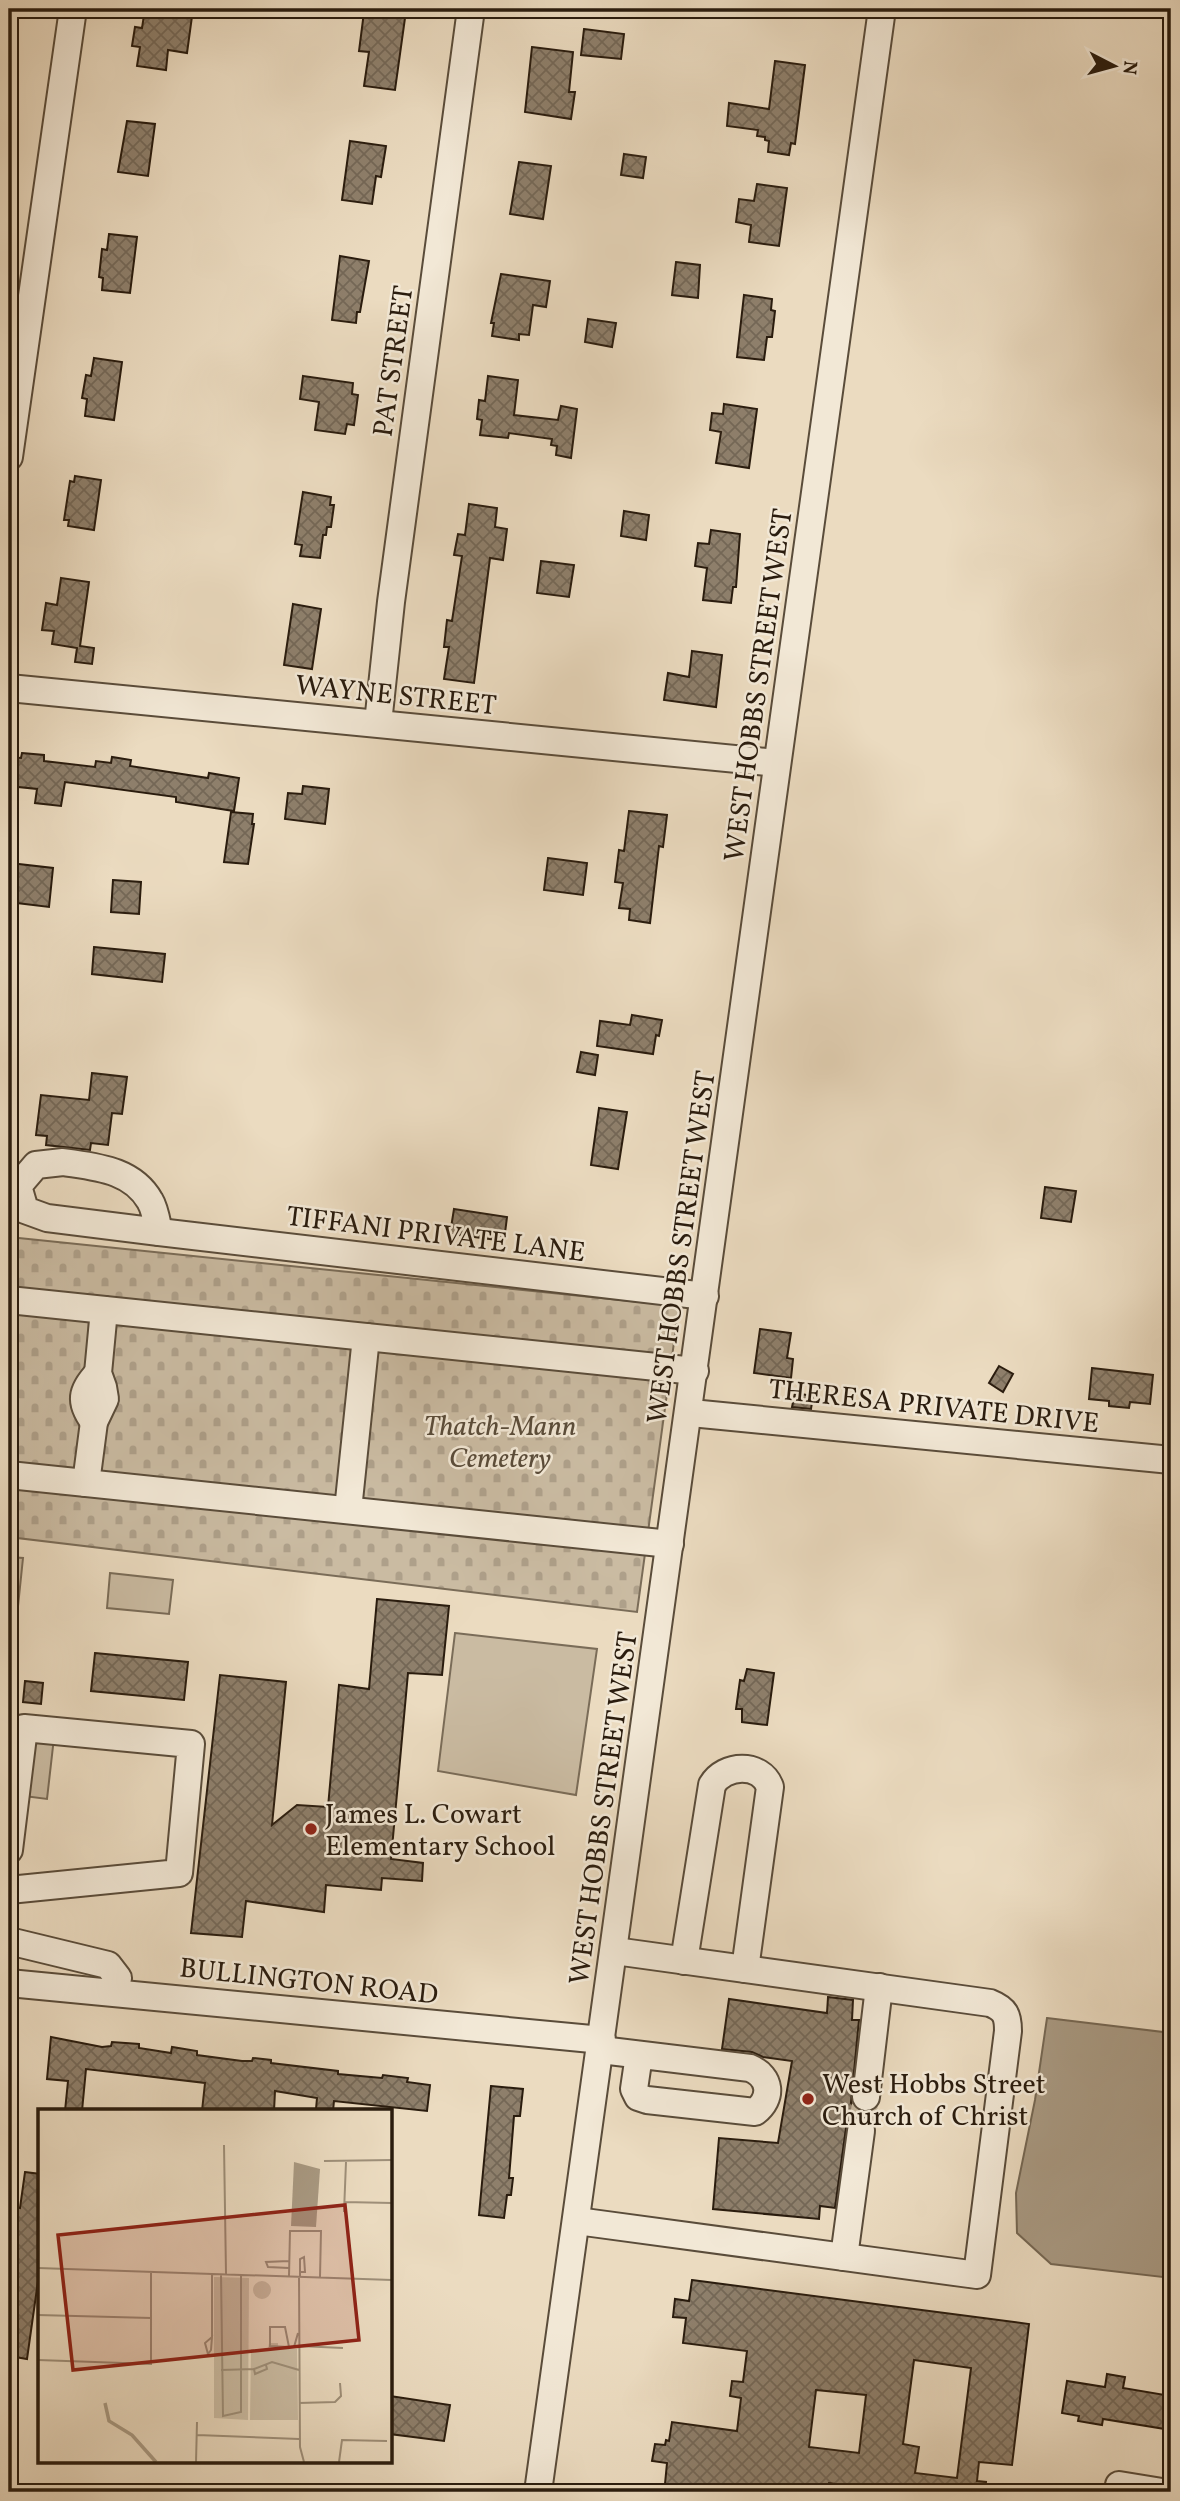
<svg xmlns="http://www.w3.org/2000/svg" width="1180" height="2501" font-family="Vollkorn,serif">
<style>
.cemetery{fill:url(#cemetery-stones);stroke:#7a6c58;stroke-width:2}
.park{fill:#cabba2;stroke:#7a6c58;stroke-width:2}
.water{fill:#a99a83;stroke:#766854;stroke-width:2}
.building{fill:url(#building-cross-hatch);stroke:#2a1c0e;stroke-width:2;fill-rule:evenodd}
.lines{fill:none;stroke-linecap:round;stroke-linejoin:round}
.minor-tunnel{stroke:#c4b59c;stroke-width:26;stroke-dasharray:26 13;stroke-linecap:butt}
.minor-casing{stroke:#5a4c3a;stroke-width:30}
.minor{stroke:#f2e8d6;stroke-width:26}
.poi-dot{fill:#8f2418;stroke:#f2e8d6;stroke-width:2.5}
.labels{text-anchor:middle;stroke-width:5;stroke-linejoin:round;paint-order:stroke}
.street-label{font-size:28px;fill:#2a1c0e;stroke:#f2e8d6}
.park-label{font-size:28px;font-style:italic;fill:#5a4c3a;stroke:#f2e8d6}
.poi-label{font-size:28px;fill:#2a1c0e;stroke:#f2e8d6;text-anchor:start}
.inset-river{fill:none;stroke:#a99a83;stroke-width:3.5}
.inset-road{fill:none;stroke:#9e8f79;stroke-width:2}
.view{fill:#8f2418;fill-opacity:0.15;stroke:#8f2418;stroke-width:3.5}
.inset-edge{fill:none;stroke:#2a1c0e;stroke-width:3.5}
</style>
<defs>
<pattern id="cemetery-stones" width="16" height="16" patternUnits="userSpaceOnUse" patternTransform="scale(1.75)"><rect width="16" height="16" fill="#cabba2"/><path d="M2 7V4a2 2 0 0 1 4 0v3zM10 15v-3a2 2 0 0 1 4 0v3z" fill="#aea08a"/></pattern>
<pattern id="building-cross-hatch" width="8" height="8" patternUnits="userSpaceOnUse" patternTransform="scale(1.75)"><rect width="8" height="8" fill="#8e7f6b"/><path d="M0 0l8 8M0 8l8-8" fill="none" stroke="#746756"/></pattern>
</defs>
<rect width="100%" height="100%" fill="#ebdbc0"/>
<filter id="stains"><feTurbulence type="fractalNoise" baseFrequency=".00286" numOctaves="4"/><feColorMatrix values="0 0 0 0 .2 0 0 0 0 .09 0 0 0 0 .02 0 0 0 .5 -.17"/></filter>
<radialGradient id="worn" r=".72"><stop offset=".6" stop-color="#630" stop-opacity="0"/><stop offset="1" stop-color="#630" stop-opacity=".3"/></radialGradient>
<polygon class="cemetery" points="9,1237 679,1306 637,1612 9,1537"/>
<g class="park">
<polygon points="9,1557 23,1558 9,1693"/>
<polygon points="110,1573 173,1580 169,1614 107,1608"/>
<polygon points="455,1633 597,1649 576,1795 438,1771"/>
<polygon points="11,1715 56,1720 47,1799 9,1794 9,1736"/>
</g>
<polygon class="water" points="1047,2018 1171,2033 1171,2278 1051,2264 1017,2233 1016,2193 1035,2100"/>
<g class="building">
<polygon points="145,9 193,9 187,53 168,50 166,70 137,66 140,47 132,46 135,27 142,28"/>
<polygon points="364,12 405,18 395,90 364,86 369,52 359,51"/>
<polygon points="584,29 624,34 621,59 581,55"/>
<polygon points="532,47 573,52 569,92 575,92 571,119 525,112"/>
<polygon points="775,61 805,65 795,144 791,143 789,155 768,152 769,141 765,140 765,137 757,136 758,130 727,126 729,103 769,109"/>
<polygon points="127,121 155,124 148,176 118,172"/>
<polygon points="350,141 386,146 381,177 376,176 372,204 342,200"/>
<polygon points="624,154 646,157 643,178 621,175"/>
<polygon points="519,162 551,166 543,219 510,214"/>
<polygon points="757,184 787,188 779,246 749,242 751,225 736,222 739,199 754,201"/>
<polygon points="109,234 137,237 130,293 102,290 103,278 99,277 102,249 107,250"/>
<polygon points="340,256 369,261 360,312 357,312 356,323 332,320"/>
<polygon points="676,262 700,265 698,298 672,295"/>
<polygon points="501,274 550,281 546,307 533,305 529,335 519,334 519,340 492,336 494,323 491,323"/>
<polygon points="744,295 772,299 771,310 775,311 772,337 767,337 764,360 737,357"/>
<polygon points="588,319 616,323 612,347 585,342"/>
<polygon points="94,358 122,362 114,420 85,416 87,399 82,398 86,375 91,376"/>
<polygon points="303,376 353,383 352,394 358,395 354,425 347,424 345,434 315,430 319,402 300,399"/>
<polygon points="488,376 518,380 514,415 558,420 561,406 577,409 571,458 556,455 557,446 551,445 552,439 509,433 508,438 480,435 482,420 477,419 479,400 485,401"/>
<polygon points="724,404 757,409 749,468 716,463 721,432 710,430 712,413 723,414"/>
<polygon points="75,476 101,480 94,530 68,526 69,520 64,520 70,481 74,482"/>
<polygon points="303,492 331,497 330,505 334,505 331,527 327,527 326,535 323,535 320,558 300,556 302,545 295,544"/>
<polygon points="469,504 497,508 495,527 507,529 503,560 490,558 474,683 444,679 449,647 444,647 447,620 452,621 462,556 454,555 458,534 465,535"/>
<polygon points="624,511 649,515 646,540 621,536"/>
<polygon points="711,530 740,534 736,587 733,587 731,603 703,600 707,568 695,566 698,543 709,544"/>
<polygon points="541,561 574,565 569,597 537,593"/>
<polygon points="61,578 89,582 80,646 94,648 92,664 75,662 77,648 52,644 54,631 42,630 46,603 57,605"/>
<polygon points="293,604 321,609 312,669 284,665"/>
<polygon points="692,651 722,655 716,707 664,700 668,673 689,677"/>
<polygon points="22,753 44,755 44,761 95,767 96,761 111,763 112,757 131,760 130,766 208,778 209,773 239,778 234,811 176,802 176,797 65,782 61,806 35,803 37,789 9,786 9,757 21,758"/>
<polygon points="303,786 329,789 325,824 285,819 288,793 302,794"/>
<polygon points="629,811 667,815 663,847 659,846 650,923 629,920 630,909 619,908 623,883 615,882 619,850 624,851"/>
<polygon points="231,812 253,814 252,824 254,824 248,864 224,862"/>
<polygon points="548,858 587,863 583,895 544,890"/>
<polygon points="10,863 53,868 49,907 9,902"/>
<polygon points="113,880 141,882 139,914 111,912"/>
<polygon points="94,947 165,954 162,982 92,974"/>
<polygon points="632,1015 662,1020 659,1036 656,1035 653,1054 597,1046 600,1021 630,1025"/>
<polygon points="581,1052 598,1055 595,1075 577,1072"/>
<polygon points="92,1073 127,1077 122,1114 112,1113 108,1145 91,1143 90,1150 46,1145 47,1136 36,1135 41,1095 89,1100"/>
<polygon points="599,1108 627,1112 618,1169 591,1165"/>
<polygon points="1045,1187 1076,1191 1071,1222 1041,1218"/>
<polygon points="454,1209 507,1217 504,1241 450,1234"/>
<polygon points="760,1329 791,1333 787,1358 793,1359 791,1378 754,1373"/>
<polygon points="999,1366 1013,1374 1003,1392 989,1383"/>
<polygon points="1092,1368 1153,1375 1150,1404 1130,1402 1129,1408 1109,1406 1109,1401 1089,1399"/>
<polygon points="795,1393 813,1396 811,1409 792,1407"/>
<polygon points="377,1599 449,1606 442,1675 408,1673 391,1859 423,1863 422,1881 382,1878 381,1890 326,1885 324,1912 246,1901 242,1937 191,1933 220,1675 286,1682 272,1825 297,1805 328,1807 339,1685 369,1689"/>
<polygon points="95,1653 188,1662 184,1700 91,1691"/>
<polygon points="747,1669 774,1673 767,1725 742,1722 742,1709 736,1709 740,1680 744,1681"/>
<polygon points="25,1681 43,1683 41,1704 23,1702"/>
<polygon points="828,1997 853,2000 852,2020 859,2020 851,2103 857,2110 865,2113 872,2112 871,2119 864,2116 856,2116 849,2121 846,2128 835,2208 820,2206 819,2219 713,2209 719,2138 778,2143 792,2061 763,2057 752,2052 722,2049 729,1999 827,2013"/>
<polygon points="51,2037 102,2047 111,2046 112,2042 139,2044 139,2048 171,2053 172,2047 197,2051 197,2055 242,2061 252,2061 253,2058 271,2060 271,2063 338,2071 338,2074 382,2078 383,2075 408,2078 407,2082 430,2085 427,2111 334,2101 333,2111 316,2109 317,2098 275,2091 274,2111 202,2111 205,2083 86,2069 82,2111 65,2111 68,2081 47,2079"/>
<polygon points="491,2086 523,2089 520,2116 514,2116 509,2178 513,2178 511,2195 507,2195 504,2218 479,2215"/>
<polygon points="25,2172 40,2174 40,2267 27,2359 9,2356 9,2265 16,2207 20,2208"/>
<path d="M692 2280 1029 2324 1012 2465 979 2462 977 2481 986 2482 985 2492H864L865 2488 829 2483 827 2492H730L665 2484 667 2463 652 2461 655 2444 665 2445 666 2440 669 2441 672 2422 737 2431 741 2398 730 2396 732 2381 743 2382 747 2351 683 2343 686 2318 673 2317 675 2299 689 2301ZM914 2360 971 2368 957 2478 915 2473 919 2447 903 2444ZM816 2390 866 2395 859 2453 809 2447Z"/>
<polygon points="1107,2374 1125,2377 1123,2388 1171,2396 1171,2430 1103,2419 1102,2425 1078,2421 1079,2416 1062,2413 1067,2381 1105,2387"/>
<polygon points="390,2396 450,2405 444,2441 390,2434"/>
</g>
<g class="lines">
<polyline class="minor-tunnel" points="861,2131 866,2097"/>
<g class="minor-casing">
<g id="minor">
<polyline points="9,457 73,9"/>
<polyline points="9,688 777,763"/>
<polyline points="378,723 391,602 471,9"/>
<path d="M63 1162C95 1167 132 1169 150 1201 155 1209 157 1223 159 1232L47 1218 25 1210 18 1186 36 1165Z"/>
<polyline points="159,1232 705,1296"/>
<polyline points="9,1300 695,1371"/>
<polyline points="691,1413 1171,1460"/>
<path d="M94 1422C79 1402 81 1391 98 1373"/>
<polyline points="9,1475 670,1544"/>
<polyline points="86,1483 94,1422 105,1399 103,1387 98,1373 104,1310"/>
<polyline points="348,1510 366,1337"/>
<polyline points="9,1850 24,1728 191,1744 179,1873 9,1890"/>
<polyline points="9,1941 108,1965 118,1978"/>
<path d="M684 1961 712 1785C724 1764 761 1762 770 1787L745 1969"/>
<polyline points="9,1983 602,2040"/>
<path d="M601 2050 750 2068C771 2077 773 2098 755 2112L647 2100 638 2097 634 2089 639 2055"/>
<polyline points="866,2097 879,1987"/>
<path d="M577 2221 977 2275 1008 2031C1008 2015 1005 2009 990 2003L615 1951"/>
<polyline points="844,2257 861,2131"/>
<polyline points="1119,2485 1162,2492"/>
<path d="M538 2492C656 1665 767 837 882 9"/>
</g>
</g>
<use href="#minor" class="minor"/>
</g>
<g class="poi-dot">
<circle cx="311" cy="1829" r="7"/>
<circle cx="808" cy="2099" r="7"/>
</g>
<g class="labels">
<g class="street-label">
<text transform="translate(392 361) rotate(-82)" y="10">PAT STREET</text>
<text transform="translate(757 685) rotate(-82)" y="10">WEST HOBBS STREET WEST</text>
<text transform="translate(396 694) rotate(6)" y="10">WAYNE STREET</text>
<text transform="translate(436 1233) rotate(7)" y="10">TIFFANI PRIVATE LANE</text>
<text transform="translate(680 1247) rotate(-82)" y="10">WEST HOBBS STREET WEST</text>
<text transform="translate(934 1405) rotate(6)" y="10">THERESA PRIVATE DRIVE</text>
<text transform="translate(602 1808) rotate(-82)" y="10">WEST HOBBS STREET WEST</text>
<text transform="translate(309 1980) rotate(6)" y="10">BULLINGTON ROAD</text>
</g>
<g class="park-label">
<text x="500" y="1435">Thatch-Mann<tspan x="500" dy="32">Cemetery</tspan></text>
</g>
<g class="poi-label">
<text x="325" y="1823">James L. Cowart<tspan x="325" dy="32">Elementary School</tspan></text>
<text x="822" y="2093">West Hobbs Street<tspan x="822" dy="32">Church of Christ</tspan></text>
</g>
</g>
<g transform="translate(38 2109)">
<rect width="354" height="354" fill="#ebdbc0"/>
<path d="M176 168 211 169 210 311 176 309Z" fill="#cabba2"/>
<path d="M215 181a9 9 0 1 1 18 0a9 9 0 1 1-18 0ZM231 234H240V240H259L260 311H212L213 240H230Z" fill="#cabba2"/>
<path d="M256 53 282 60 278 118 253 117Z" fill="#a99a83"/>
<path class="inset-river" d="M67 294 71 312 94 326 118 353"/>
<path class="inset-road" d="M186 36 188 165M286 52 354 51M306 93 354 94M306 103 308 53M0 159 354 171M251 159 230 158 228 153 251 152M183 165 185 307 203 303V166M251 167 252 122H283L282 168M261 167 262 338 266 353M262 168V150L266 148 267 163H262M0 206 113 209M174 228V165M174 228 173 241 170 245 167 234ZM261 237 305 239M251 238 247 218H232V237L251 238H256L260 224M0 251 113 255V163M228 256 229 260 217 265 216 260 234 253 261 261M183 261 216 260M261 294 297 293 303 287 302 274M159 326 261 330M158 353 159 313M301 353 304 331 349 332"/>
<path class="view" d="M307 96 321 231 35 261 20 126Z"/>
<rect width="354" height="354" class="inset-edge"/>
</g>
<rect width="1180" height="2501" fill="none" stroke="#ebdbc0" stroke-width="35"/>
<rect x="10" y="10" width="1159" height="2480" fill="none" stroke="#2a1c0e" stroke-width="3.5"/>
<rect x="18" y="18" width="1145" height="2466" fill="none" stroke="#2a1c0e" stroke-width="2"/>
<g transform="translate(1114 66) rotate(96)" stroke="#f2e8d6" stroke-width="5" paint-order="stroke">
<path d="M0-5L12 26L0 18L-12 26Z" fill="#2a1c0e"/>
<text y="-10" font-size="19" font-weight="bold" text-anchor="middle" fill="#2a1c0e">N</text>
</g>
<rect width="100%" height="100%" filter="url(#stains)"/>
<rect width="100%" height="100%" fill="url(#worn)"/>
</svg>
